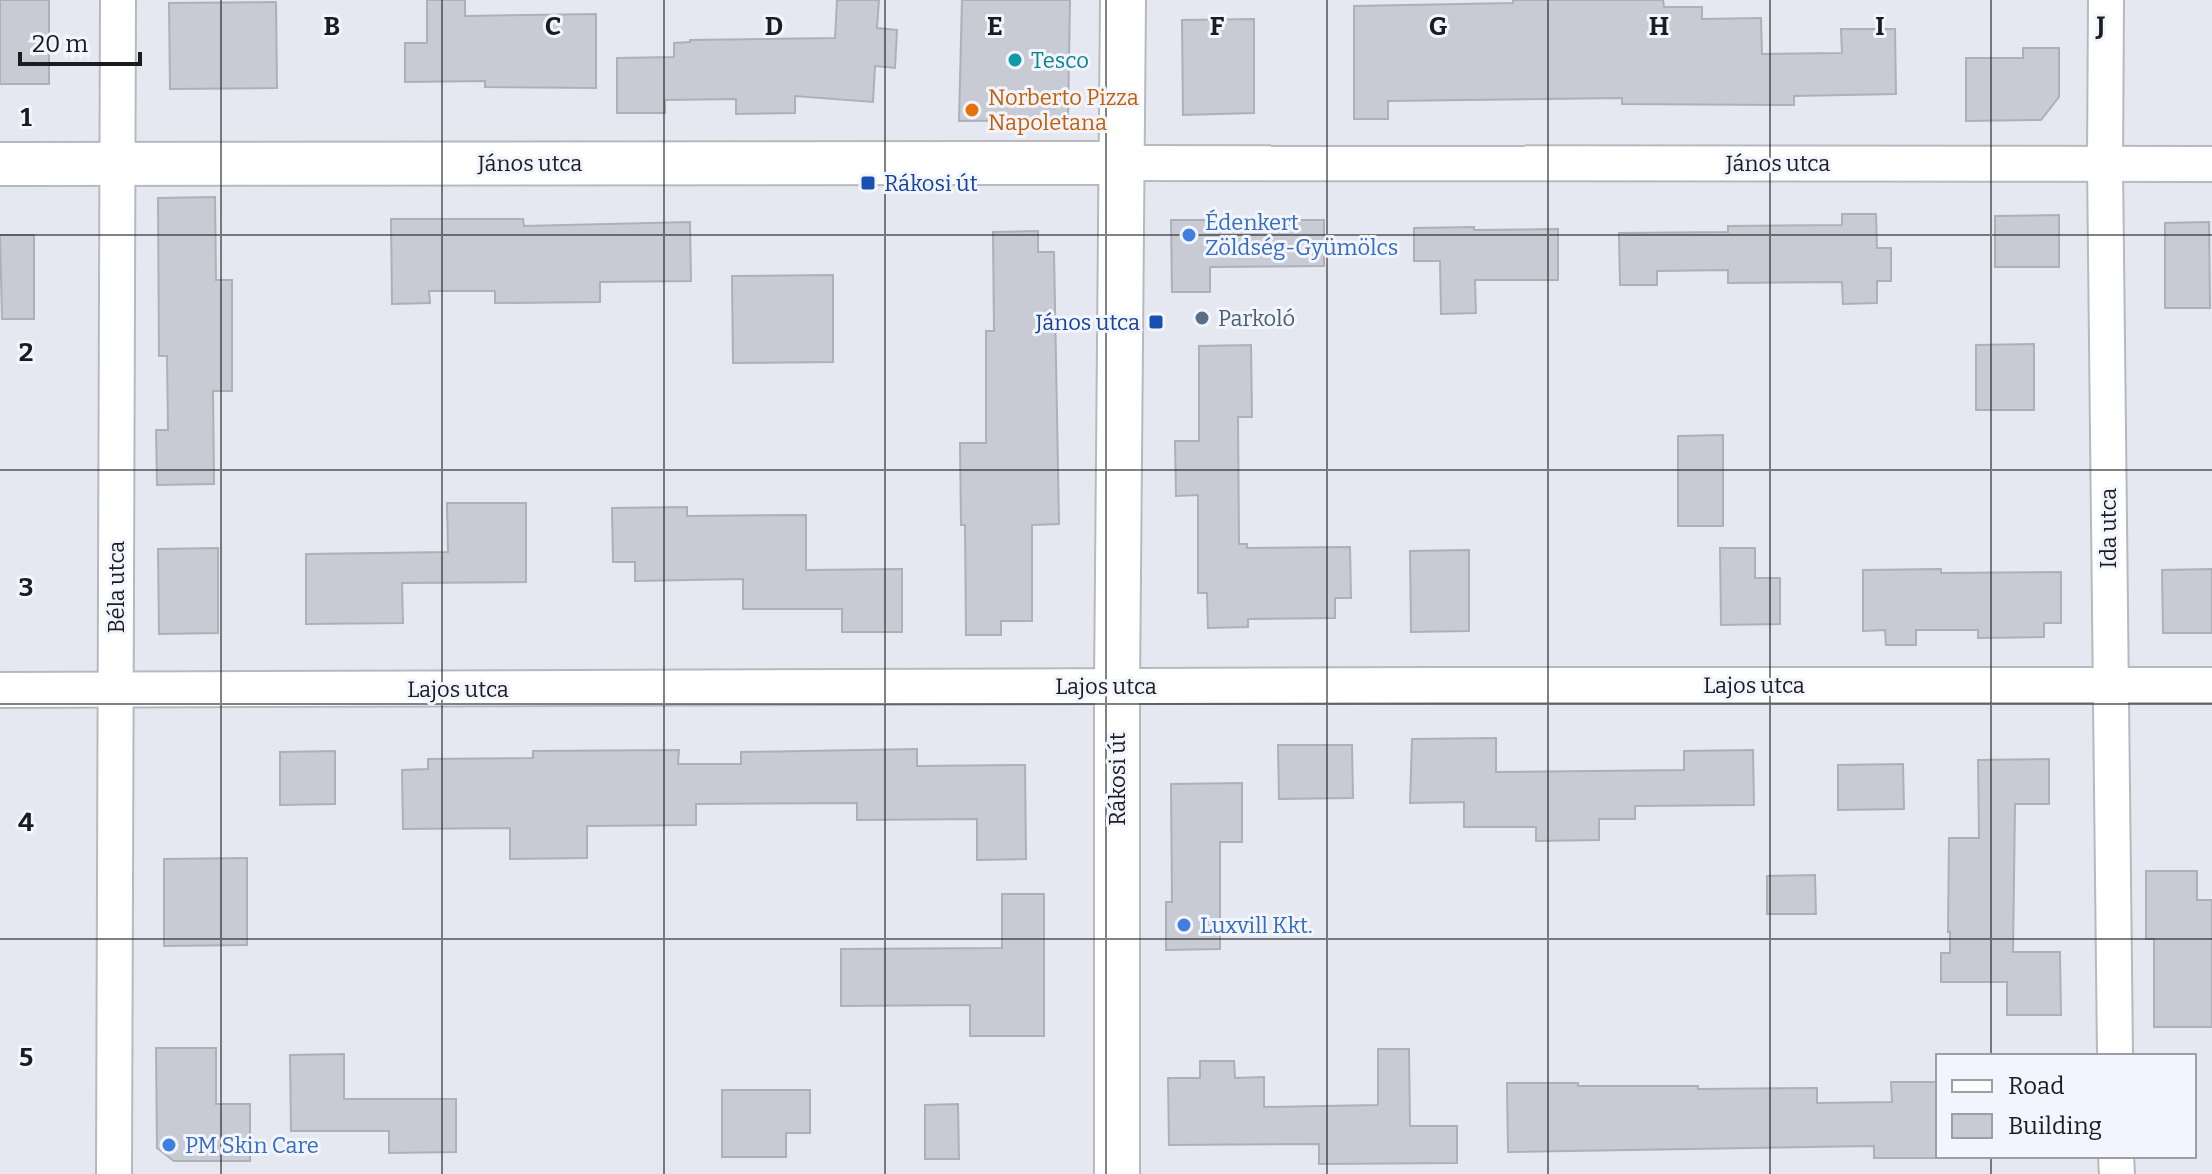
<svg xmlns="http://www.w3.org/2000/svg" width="2212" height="1174" font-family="Bitter,serif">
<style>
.building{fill:#c8cbd3;stroke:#adb0b7;stroke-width:2}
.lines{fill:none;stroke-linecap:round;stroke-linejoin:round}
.minor-casing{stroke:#b6b9c0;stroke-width:38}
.tertiary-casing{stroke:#b6b9c0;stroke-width:46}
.secondary-casing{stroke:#b6b9c0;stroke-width:48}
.minor{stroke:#fff;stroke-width:34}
.tertiary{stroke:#fff;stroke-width:42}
.secondary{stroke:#fff;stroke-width:44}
.grid{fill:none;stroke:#1b1c1f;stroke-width:2;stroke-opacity:0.55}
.culture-dot{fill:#0f9aa8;stroke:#f2f5fd;stroke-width:3}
.food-dot{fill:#e8710a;stroke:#f2f5fd;stroke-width:3}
.transit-dot{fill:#1a4fb4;stroke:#f2f5fd;stroke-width:3}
.shop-dot{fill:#3f7fe0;stroke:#f2f5fd;stroke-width:3}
.service-dot{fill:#5c6f8a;stroke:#f2f5fd;stroke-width:3}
.labels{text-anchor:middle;stroke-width:6;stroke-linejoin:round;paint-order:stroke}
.culture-label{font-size:22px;fill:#0d838f;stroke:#f2f5fd;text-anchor:start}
.food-label{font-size:22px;fill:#c56008;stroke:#f2f5fd;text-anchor:start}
.street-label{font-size:22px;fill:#1b1c1f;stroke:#f2f5fd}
.transit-label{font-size:22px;fill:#164399;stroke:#f2f5fd;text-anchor:start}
.shop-label{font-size:22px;fill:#366cbe;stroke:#f2f5fd;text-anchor:start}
.service-label{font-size:22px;fill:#4e5e75;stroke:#f2f5fd;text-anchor:start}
.grid-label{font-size:26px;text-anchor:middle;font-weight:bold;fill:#1b1c1f;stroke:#f2f5fd;stroke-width:6;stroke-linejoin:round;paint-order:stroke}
</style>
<rect width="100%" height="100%" fill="#e5e8f0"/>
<g class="building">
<rect x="0" y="0" width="49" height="84"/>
<polygon points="427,0 465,0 465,16 596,14 596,88 485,87 485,81 405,82 405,43 427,43"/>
<polygon points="837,0 879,0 877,28 897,30 895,68 875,66 873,102 795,96 795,113 736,114 736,99 665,100 665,113 617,113 617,58 674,57 674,43 690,42 690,40 835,38"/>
<polygon points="962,0 1070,0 1068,120 959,121"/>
<polygon points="1513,0 1663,0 1664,7 1702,7 1702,19 1761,18 1762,54 1842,53 1841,29 1895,29 1896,94 1794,96 1794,105 1622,104 1622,98 1388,101 1388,119 1354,119 1354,6 1513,3"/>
<polygon points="276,2 277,88 170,89 169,3"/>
<polygon points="1254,19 1254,113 1183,115 1182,20"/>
<polygon points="2023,48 2059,48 2059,97 2041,120 1966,121 1966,58 2023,58"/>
<polygon points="215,197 216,280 232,280 232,391 213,391 214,484 157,485 156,430 168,430 167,356 159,356 158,198"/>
<polygon points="1842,214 1876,214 1877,248 1891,248 1891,281 1877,281 1877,303 1843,304 1842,282 1728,283 1728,270 1657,271 1657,285 1620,285 1619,233 1728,232 1728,226 1842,225"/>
<polygon points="2059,215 2059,267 1995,267 1995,216"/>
<polygon points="391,219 523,219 524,226 690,222 691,281 600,282 600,302 495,303 495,291 429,291 430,303 392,304"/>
<polygon points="1171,220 1324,220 1324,266 1210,267 1210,292 1172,292"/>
<polygon points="2209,222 2210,308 2165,308 2165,223"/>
<polygon points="1474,227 1474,230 1558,229 1558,280 1475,280 1476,313 1441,314 1440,261 1414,261 1414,228"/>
<polygon points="1038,231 1038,252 1054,252 1059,524 1032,525 1032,621 1001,621 1001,635 966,635 965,525 961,525 960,443 986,443 986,331 994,331 993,232"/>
<polygon points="0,235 34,235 34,319 2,319"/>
<polygon points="833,275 833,362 733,363 732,276"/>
<polygon points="2034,344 2034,410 1976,410 1976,345"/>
<polygon points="1251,345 1252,417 1238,417 1239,544 1247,544 1247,548 1350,547 1351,598 1335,598 1335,618 1248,619 1248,627 1208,628 1207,593 1198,593 1198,495 1176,496 1175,441 1199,441 1199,346"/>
<polygon points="1723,435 1723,526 1678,526 1678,436"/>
<polygon points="447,503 526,503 526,582 402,583 403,623 306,624 306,554 448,552"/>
<polygon points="687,507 687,516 806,515 806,570 902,569 902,632 842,632 842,609 743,609 743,579 635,581 635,562 613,562 612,508"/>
<polygon points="218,548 218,633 159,634 158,549"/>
<polygon points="1720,548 1755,548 1755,578 1780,578 1780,624 1721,625"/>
<polygon points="1469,550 1469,631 1411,632 1410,551"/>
<polygon points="1941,569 1941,573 2061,572 2061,623 2044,623 2044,637 1978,638 1978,630 1916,630 1916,645 1886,645 1885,630 1863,631 1863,570"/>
<polygon points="2212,569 2212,633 2163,633 2162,570"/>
<polygon points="1496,738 1496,772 1684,770 1684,751 1753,750 1754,805 1635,806 1635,819 1599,819 1599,840 1536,841 1536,827 1464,827 1464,802 1410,803 1412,739"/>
<polygon points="1278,745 1352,745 1353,798 1279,799"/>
<polygon points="917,749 917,766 1025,765 1026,859 977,860 977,819 857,820 857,803 696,804 696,825 587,826 587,858 510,859 510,828 403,829 402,770 428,769 428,759 533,758 533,751 679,750 678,764 741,764 741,752"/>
<polygon points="335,751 335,804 280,805 280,752"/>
<polygon points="2049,759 2049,804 2015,804 2013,952 2060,952 2061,1015 2007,1015 2007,982 1941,982 1941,953 1950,953 1950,932 1948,932 1949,838 1979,838 1978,760"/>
<polygon points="1903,764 1904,809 1838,810 1838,765"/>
<polygon points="1242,783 1242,842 1220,842 1220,949 1166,950 1166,902 1172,902 1171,784"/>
<polygon points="247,858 247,945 164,946 164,859"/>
<polygon points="2146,871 2197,871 2197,900 2212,900 2212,1027 2154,1027 2154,939 2146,939"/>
<polygon points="1815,875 1816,914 1767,914 1767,876"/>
<polygon points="1002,894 1044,894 1044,1036 970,1036 970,1005 841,1006 841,949 1002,948"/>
<polygon points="156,1048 216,1048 216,1104 250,1104 250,1161 174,1161 157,1148"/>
<polygon points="1378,1049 1409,1049 1410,1126 1457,1126 1457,1163 1319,1164 1319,1144 1169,1145 1168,1078 1200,1078 1200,1061 1234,1061 1235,1078 1264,1077 1264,1107 1378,1105"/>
<polygon points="344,1054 344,1099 456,1099 456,1152 389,1153 389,1131 291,1131 290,1055"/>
<polygon points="1891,1082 1937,1082 1938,1158 1874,1158 1874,1146 1508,1152 1507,1083 1578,1083 1578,1086 1698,1086 1698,1089 1817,1088 1817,1103 1892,1102"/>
<polygon points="722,1090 810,1090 810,1133 786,1133 786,1157 722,1157"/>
<polygon points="958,1104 959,1159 925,1159 925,1105"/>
</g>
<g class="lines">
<g class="minor-casing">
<g id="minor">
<polyline points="2106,0 2105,164 2115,1056"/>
<polyline points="1123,163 2212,164"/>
<polyline points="0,690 1438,685 2212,685"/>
<polyline points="2116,1156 2117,1174"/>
<polyline points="114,1174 118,0"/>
</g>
</g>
<g class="tertiary-casing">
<polyline id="tertiary" points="0,164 1123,163"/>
</g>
<g class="secondary-casing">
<polyline id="secondary" points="1117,1174 1117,686 1123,0"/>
</g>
<use href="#minor" class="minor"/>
<use href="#tertiary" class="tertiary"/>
<use href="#secondary" class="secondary"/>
</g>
<path class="grid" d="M221 0V1174M442 0V1174M664 0V1174M885 0V1174M1106 0V1174M1327 0V1174M1548 0V1174M1770 0V1174M1991 0V1056M0 235H2212M0 470H2212M0 704H2212M0 939H2212M1991 1156V1174"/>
<circle class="culture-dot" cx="1015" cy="60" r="8"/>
<circle class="food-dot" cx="972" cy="110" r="8"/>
<g class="transit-dot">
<rect x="860" y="175" width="16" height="16" rx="4"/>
<rect x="1148" y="314" width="16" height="16" rx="4"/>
</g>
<g class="shop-dot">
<circle cx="1189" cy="235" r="8"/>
<circle cx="1184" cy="925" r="8"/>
<circle cx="169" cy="1145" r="8"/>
</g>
<circle class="service-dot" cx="1202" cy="318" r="8"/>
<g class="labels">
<g class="culture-label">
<text x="1031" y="68">Tesco</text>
</g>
<g class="food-label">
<text x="988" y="105">Norberto Pizza<tspan x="988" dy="25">Napoletana</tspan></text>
</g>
<g class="street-label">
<text x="530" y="171">János utca</text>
<text x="1778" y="171">János utca</text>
<text transform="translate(2108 528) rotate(-90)" y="8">Ida utca</text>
<text transform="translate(116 587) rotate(-90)" y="8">Béla utca</text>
<text x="1754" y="693">Lajos utca</text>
<text x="1106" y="694">Lajos utca</text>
<text x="458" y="697">Lajos utca</text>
<text transform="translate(1117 779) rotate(-90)" y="8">Rákosi út</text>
</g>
<g class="transit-label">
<text x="884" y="191">Rákosi út</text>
<text x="1140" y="330" text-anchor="end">János utca</text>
</g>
<g class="shop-label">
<text x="1205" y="230">Édenkert<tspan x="1205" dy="25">Zöldség-Gyümölcs</tspan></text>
<text x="1200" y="933">Luxvill Kkt.</text>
<text x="185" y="1153">PM Skin Care</text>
</g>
<g class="service-label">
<text x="1218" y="326">Parkoló</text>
</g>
</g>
<g class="grid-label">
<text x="332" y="35">B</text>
<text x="553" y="35">C</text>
<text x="774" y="35">D</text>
<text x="995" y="35">E</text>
<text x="1217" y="35">F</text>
<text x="1438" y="35">G</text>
<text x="1659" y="35">H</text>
<text x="1880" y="35">I</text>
<text x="2101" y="35">J</text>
<text x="26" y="126">1</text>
<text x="26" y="361">2</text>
<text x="26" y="596">3</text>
<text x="26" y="831">4</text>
<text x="26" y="1066">5</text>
</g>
<rect x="1936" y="1054" width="260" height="104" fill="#f2f5fd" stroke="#9c9ea4" stroke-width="2"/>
<rect x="1952" y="1080" width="40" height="12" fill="#ffffff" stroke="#9c9ea4" stroke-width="2"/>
<text x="2008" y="1094" font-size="24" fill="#1b1c1f">Road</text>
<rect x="1952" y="1114" width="40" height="24" fill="#c8cbd3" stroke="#9c9ea4" stroke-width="2"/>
<text x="2008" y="1134" font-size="24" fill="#1b1c1f">Building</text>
<path d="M20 52v12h120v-12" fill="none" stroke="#1b1c1f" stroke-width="4"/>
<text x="32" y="52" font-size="24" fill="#1b1c1f" stroke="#f2f5fd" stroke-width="6" paint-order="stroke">20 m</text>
</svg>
